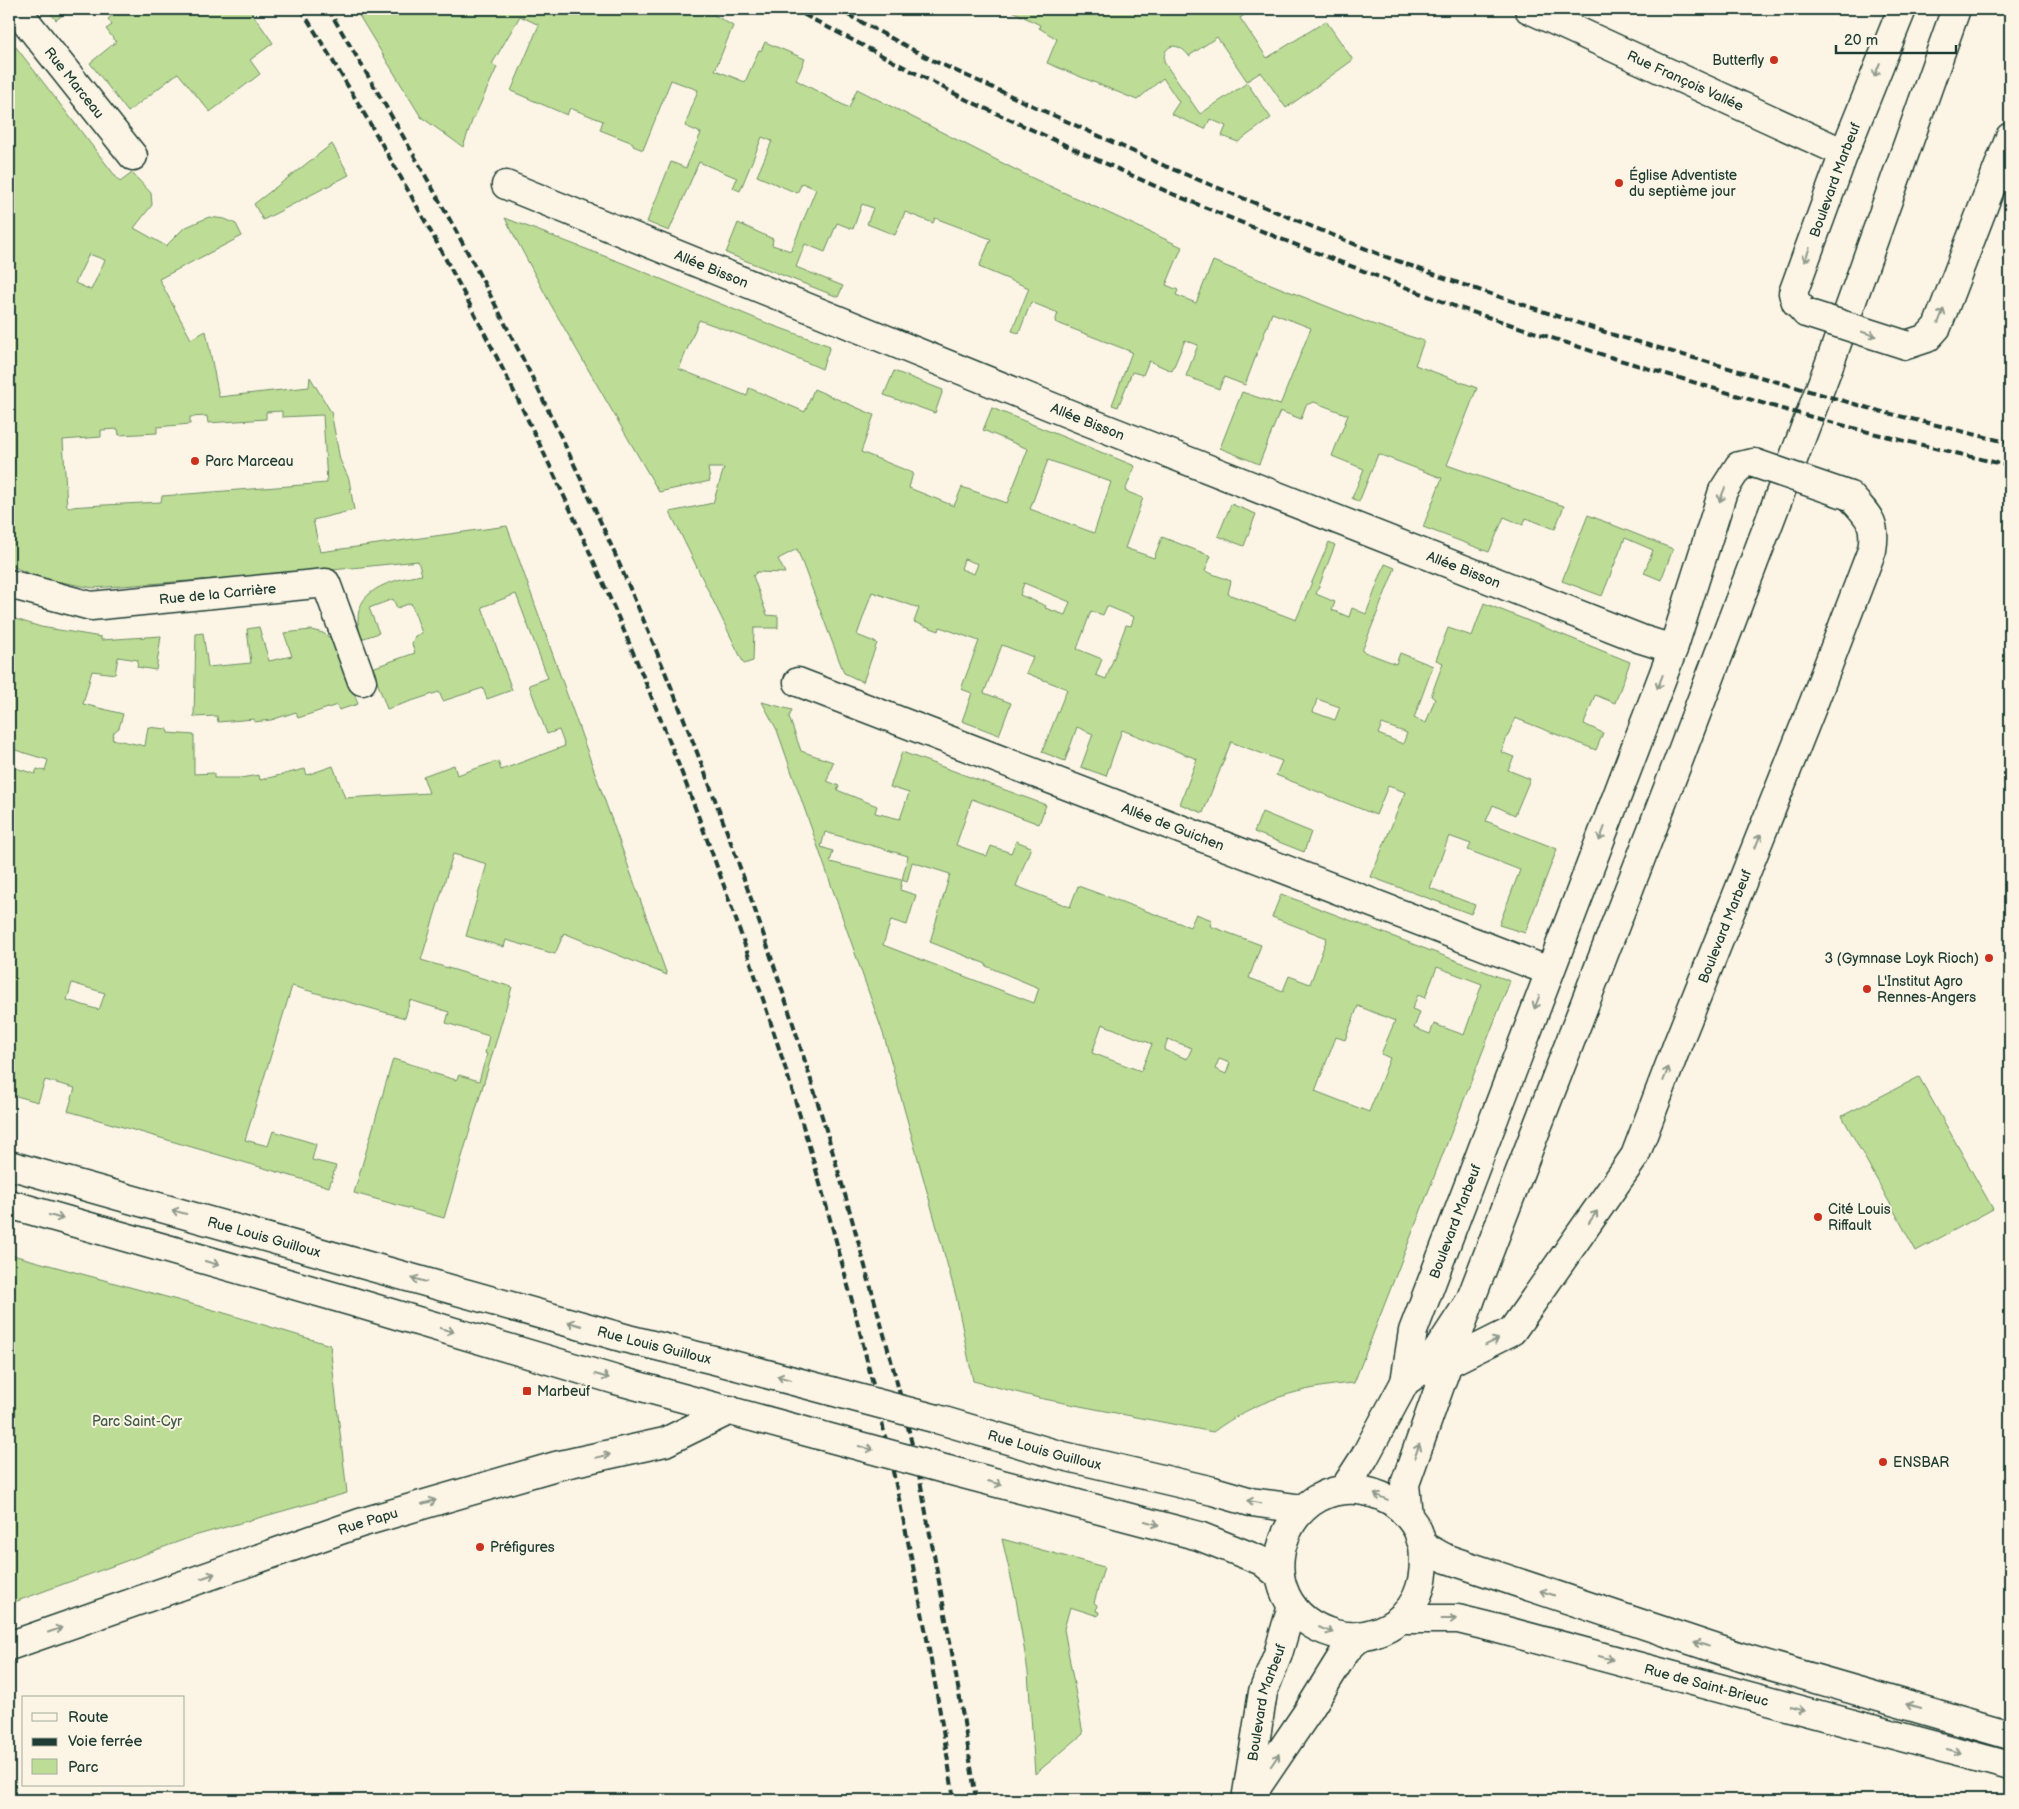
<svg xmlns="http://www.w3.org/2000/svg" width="2019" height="1809" font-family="'Balsamiq Sans',sans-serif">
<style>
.green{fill:#bddd96;stroke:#6e8d65;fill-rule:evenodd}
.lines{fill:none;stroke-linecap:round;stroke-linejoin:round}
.minor-casing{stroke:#1f3d34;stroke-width:31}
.tertiary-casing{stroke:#1f3d34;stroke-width:31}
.primary-casing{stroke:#1f3d34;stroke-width:31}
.minor{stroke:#fcf5e5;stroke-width:28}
.tertiary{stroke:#fcf5e5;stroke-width:28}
.primary{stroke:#fcf5e5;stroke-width:28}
.rail{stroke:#1f3d34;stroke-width:4;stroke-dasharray:8 4;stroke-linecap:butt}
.minor-bridge-casing{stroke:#1f3d34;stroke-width:31;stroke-linecap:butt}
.primary-bridge-casing{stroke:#1f3d34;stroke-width:31;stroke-linecap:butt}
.minor-bridge{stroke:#fcf5e5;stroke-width:28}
.primary-bridge{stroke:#fcf5e5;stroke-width:28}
.oneway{stroke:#8e998c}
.poi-dot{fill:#c8321e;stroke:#fcf5e5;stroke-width:2}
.labels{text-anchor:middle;stroke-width:4;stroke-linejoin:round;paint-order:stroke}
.poi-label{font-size:14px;fill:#1f3d34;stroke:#fcf5e5;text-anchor:start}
.street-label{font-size:14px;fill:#1f3d34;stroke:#fcf5e5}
.park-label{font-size:14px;fill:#3f5d48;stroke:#fcf5e5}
</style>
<rect width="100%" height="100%" fill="#fcf5e5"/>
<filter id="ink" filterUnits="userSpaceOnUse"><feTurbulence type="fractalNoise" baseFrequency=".02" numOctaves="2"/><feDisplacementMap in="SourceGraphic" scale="10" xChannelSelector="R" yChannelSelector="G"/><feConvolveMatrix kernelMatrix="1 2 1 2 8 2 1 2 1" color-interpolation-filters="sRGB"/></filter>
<g filter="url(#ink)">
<g class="green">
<polygon points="47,9 71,9 56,20"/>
<polygon points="121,9 249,9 273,43 250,60 260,74 210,112 178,73 128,112 90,63 116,42 106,29 112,25 108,19"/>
<polygon points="355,9 704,9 733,26 715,70 745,82 759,50 761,51 765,42 805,59 796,80 849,108 857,89 1028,176 1182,247 1166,285 1178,290 1176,295 1196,303 1213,261 1366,322 1424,341 1415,365 1477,388 1447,465 1564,506 1555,529 1526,518 1523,525 1504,517 1489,552 1423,527 1442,478 1378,454 1359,502 1352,498 1364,469 1332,456 1348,415 1314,402 1306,405 1301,419 1280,411 1259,464 1220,448 1242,392 1280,405 1311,328 1272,313 1245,385 1224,377 1219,389 1186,376 1198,345 1185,340 1172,371 1149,361 1143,375 1132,372 1118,407 1112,405 1132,352 1055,322 1058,313 1031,302 1019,333 1012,331 1029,288 979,267 991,239 935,218 933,223 905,212 895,235 867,224 873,208 862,204 853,229 837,223 825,252 805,244 796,267 843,286 838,297 726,253 738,223 773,239 772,245 791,251 816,189 802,183 797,193 757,176 772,141 762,137 740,191 733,188 737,178 699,162 669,231 647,222 671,162 686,168 701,133 685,126 698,90 671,80 643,150 633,146 633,143 600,130 603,121 570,108 567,115 511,91 539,25 520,16 492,64 497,67 474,118 473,118 463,147 421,117"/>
<path d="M1008 9H1253L1240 18 1267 58 1326 21 1353 60 1286 108 1261 72 1247 81 1217 37 1189 56C1180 43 1163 41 1164 62L1200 114 1247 83 1271 118 1238 142 1222 136 1226 126 1210 119 1205 129 1171 114 1179 102 1163 78 1137 100 1047 63 1057 39 1039 28 1040 25Z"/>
<path d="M9 38 120 182 132 173 151 193 152 205 134 228 166 246 184 228 209 217 225 219 236 224 242 236 159 279 191 339 206 331 219 397 309 387 310 377 331 412 340 460 349 479 354 510 313 520 320 552 507 526 667 975 564 933 555 954 506 940 504 947 466 936 487 864 453 854 421 960 512 987 444 1218 354 1193 393 1059 427 1069 429 1072 456 1080 459 1075 479 1081 487 1054 485 1053 489 1036 446 1023 449 1012 410 1000 405 1018 292 986 245 1140 268 1146 273 1131 316 1144 312 1160 336 1166 329 1187 68 1111 75 1088 45 1080 38 1102 9 1094V766L35 774 37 769 45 771 48 760 12 749 9 765V617L41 627 101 637V640L161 636 156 670 137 667 138 660 118 657 115 674 92 671 83 704 123 714 119 728 114 732 112 739 145 746 148 727 167 729 168 733 194 735V774L214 773V778H240L259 775 260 780 305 769 307 775 333 766 345 798 429 793 423 776 454 765 457 775 498 761 501 770 565 746 559 730 547 734 529 685 548 678 516 594 482 607 512 690 487 699 483 688 443 701 439 692 387 709 372 668 415 653 412 644 415 636 422 633 411 603 397 608 393 599 369 608 379 633 361 639C360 633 358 626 358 620 357 587 397 579 422 575L418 561 323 571 93 588 40 578 9 565ZM89 254 105 260 91 290 75 283ZM282 411V417L323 415 327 483 162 496 161 502 67 507 63 440 101 437V430L118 429 119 435 157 433V427L190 424V417L207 416 208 423 266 419V412ZM72 983 105 993 99 1010 67 1000Z"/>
<polygon points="332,144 349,175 263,220 254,204"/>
<path d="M505 218 625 264 769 324 830 346 822 369 763 343 699 320 679 369 747 396 749 388 805 412 814 389 874 415 861 452 913 473 909 488 954 506 962 487 1007 503 1028 449 983 430 992 408 1135 466 1125 491 1143 498 1125 548 1154 558 1162 537 1211 556 1205 571 1231 581 1228 594 1296 620 1329 542 1335 545 1316 594 1335 602 1332 610 1349 617 1352 608 1366 614 1385 564 1395 568 1362 651 1396 664 1400 653 1433 666 1414 718 1426 723 1435 699 1431 696 1443 663 1436 660 1448 628 1472 636 1484 603 1630 662 1615 703 1595 695 1584 724 1603 733 1596 750 1515 718 1501 752 1514 757 1508 770 1530 779 1515 815 1493 805 1486 821 1557 849 1525 933 1499 925 1520 870 1468 850 1471 844 1449 836 1430 888 1475 905 1471 914 1371 877 1405 792 1388 786 1376 815 1276 775 1282 761 1231 742 1203 813 1180 804 1197 759 1122 730 1106 776 1081 767 1093 734 1077 727 1065 761 1042 752 1067 689 1026 673 1033 657 1002 645 984 693 1011 703 999 735 962 721 972 693 961 689 979 641 940 627 939 631 914 622 919 608 872 592 857 635 877 643 863 682 844 673 797 549 778 559 785 573 757 572 753 576 767 615 778 616V628H754L753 661 744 664 670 512 713 503 724 468H708L710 481 659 492 551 305ZM1048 460 1111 482 1094 533 1030 509ZM964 559 978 564 974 574 961 569ZM1024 583 1070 602 1065 615 1045 608 1046 606 1020 595ZM1107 606 1134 617 1131 626 1126 625 1106 679 1096 675 1102 659 1077 649 1091 611 1103 615ZM1317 699 1340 707 1335 720 1313 712ZM1382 724 1407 733 1403 744 1378 734Z"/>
<polygon points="894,371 943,390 935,413 884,395"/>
<polygon points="1231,504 1256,514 1244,546 1218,536"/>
<polygon points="1588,515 1673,549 1661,580 1644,573 1653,550 1625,538 1602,596 1562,581"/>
<polygon points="259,627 269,661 292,656 284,633 311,630 323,633 335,641 358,704 339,710 337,705 298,718 296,712 271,720 254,722 254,719 218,722 217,716 194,717 196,634 203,633 208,667 251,663 247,629"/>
<path d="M762 702 792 710 789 717 801 751 833 762 827 781 839 786 837 790 877 806 875 813 900 819 909 793 890 787 902 752 1046 805 1039 824 972 799 956 845 987 856 991 846 1011 853 1016 841 1031 847 1016 886 1070 907 1078 886 1190 927 1196 914 1212 920 1210 926 1261 945 1249 978 1283 991 1289 976 1310 984 1327 938 1272 917 1281 894 1510 981 1354 1383C1301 1387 1256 1400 1213 1432L1039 1398 973 1381 956 1296 884 1036 777 730ZM825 832 908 856 902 880 907 882 912 862 950 874 930 942 986 964V966L1039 988 1034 1003 883 945 891 920 907 925 916 895 900 890 902 880 830 862 833 851 821 847ZM1437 967 1482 984 1464 1035 1434 1024 1430 1034 1414 1028 1420 1012 1412 1009 1418 995 1425 998ZM1358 1006 1395 1021 1381 1054 1390 1058 1369 1112 1315 1091 1336 1037 1345 1040ZM1102 1024 1152 1044 1141 1071 1092 1053ZM1168 1039 1192 1048 1187 1059 1164 1050ZM1219 1059 1230 1063 1226 1074 1215 1069Z"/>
<polygon points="1262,812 1311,832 1304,852 1254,832"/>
<polygon points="1919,1077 1993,1209 1916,1251 1842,1116"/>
<polygon points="9,1254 221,1312 330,1345 347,1493 194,1536 9,1604"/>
<polygon points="1002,1539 1104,1567 1094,1603 1097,1605 1096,1611 1099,1612 1098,1616 1070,1607 1064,1629 1083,1734 1035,1774 1028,1672 1016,1599"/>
</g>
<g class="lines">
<g class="minor-casing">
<g id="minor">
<path id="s1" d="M16 9 133 156"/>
<path id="s2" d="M1529 9 1844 153"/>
<path id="s3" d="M506 185 1089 422 1641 639 1673 649"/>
<path id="s4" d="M1806 313 1796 302 1793 293 1844 153 1902 9"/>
<polyline points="1906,345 1927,338 1937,327 2010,137"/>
<path id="s5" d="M9 584 91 606 326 583 362 681"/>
<path id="s6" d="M798 682 1549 971"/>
<path id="s7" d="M1448 1363 1512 1331 1635 1156 1678 1043 1814 702 1872 550C1877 522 1868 516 1850 496"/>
<path id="s8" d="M1405 1382 1413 1331 1673 649 1723 491 1739 466 1754 463"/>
<path id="s9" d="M9 1646 360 1523 556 1466 665 1442 730 1410"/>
</g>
</g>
<g class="tertiary-casing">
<g id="tertiary">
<polyline points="1470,1301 1673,775 1832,357 1956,9"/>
<polyline points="1344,1489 1364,1458 1405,1382 1428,1365 1470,1301 1405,1484 1408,1516"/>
<polyline points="1250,1797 1307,1713 1346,1650 1361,1636"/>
<path id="s10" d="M1246 1800 1263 1692 1278 1654 1292 1606"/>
</g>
</g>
<g class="primary-casing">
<g id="primary">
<path id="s11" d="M9 1165 628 1339 714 1360 831 1391"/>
<polyline points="9,1204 350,1301 616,1380 819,1435"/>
<path id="s12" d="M937 1419 1059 1455 1213 1491 1251 1502 1303 1509"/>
<polyline points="948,1470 1199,1536 1262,1561 1280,1576"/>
<path d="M1423 1545C1426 1574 1422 1603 1396 1622 1378 1634 1355 1640 1335 1634 1234 1606 1284 1458 1381 1496 1396 1502 1409 1515 1417 1529 1420 1534 1420 1542 1424 1546 1431 1551 1440 1555 1447 1559L1747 1659 2010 1735"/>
<path id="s13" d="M1400 1619H1458L1495 1628 2010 1766"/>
</g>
</g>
<use href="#minor" class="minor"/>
<use href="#tertiary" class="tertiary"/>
<use href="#primary" class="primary"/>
<g class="rail">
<path d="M301 9C639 552 859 1168 954 1800"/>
<path d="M328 9C408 141 483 275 550 414 685 692 789 984 869 1281 884 1334 899 1387 911 1440 919 1471 924 1503 930 1534 947 1623 963 1711 976 1800"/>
<polyline points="793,9 967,100 1168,192 1281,239 1454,306 1610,357 1782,409 1872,433 2010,466"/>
<polyline points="837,9 932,60 1165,166 1381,255 1464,285 1617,336 1879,411 2010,443"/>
</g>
<g class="minor-bridge-casing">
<g id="minor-bridge">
<polyline points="1806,313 1906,345"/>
<polyline points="1754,463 1850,496"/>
</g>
</g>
<g class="primary-bridge-casing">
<g id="primary-bridge">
<polyline points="831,1391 937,1419"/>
<polyline points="819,1435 948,1470"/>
</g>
</g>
<use href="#minor-bridge" class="minor-bridge"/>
<use href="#primary-bridge" class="primary-bridge"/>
</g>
<defs><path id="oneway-shaft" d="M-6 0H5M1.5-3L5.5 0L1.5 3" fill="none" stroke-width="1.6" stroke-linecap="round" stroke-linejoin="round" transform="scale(1.25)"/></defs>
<g class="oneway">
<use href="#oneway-shaft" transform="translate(1877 70) rotate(112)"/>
<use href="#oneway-shaft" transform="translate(1807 255) rotate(110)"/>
<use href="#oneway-shaft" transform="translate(1941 316) rotate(-69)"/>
<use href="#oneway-shaft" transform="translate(1869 334) rotate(18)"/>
<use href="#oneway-shaft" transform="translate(1722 495) rotate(112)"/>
<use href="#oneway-shaft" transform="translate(1660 682) rotate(111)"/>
<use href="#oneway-shaft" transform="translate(1602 834) rotate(111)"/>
<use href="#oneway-shaft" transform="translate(1758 841) rotate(-68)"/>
<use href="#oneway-shaft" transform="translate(1537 1002) rotate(111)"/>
<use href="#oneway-shaft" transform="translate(1666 1074) rotate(-69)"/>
<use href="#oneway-shaft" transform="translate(179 1212) rotate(-165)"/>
<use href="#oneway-shaft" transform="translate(56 1217) rotate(16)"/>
<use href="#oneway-shaft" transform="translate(1593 1217) rotate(-55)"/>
<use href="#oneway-shaft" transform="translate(212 1263) rotate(16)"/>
<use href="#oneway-shaft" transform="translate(419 1280) rotate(-164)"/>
<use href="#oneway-shaft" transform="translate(575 1324) rotate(-164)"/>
<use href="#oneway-shaft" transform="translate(447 1330) rotate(16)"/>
<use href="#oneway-shaft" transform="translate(1492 1342) rotate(-27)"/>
<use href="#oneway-shaft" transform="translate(602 1376) rotate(16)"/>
<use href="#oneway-shaft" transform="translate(784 1378) rotate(-165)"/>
<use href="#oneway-shaft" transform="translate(866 1448) rotate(15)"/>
<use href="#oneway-shaft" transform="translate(1417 1451) rotate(-70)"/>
<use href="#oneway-shaft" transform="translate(603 1456) rotate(-13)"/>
<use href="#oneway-shaft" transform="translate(995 1483) rotate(15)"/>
<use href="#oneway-shaft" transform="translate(1381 1497) rotate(-157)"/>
<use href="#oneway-shaft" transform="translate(429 1502) rotate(-16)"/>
<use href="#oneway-shaft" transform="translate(1254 1502) rotate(-169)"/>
<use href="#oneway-shaft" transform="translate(1152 1523) rotate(15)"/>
<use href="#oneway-shaft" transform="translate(208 1576) rotate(-19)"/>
<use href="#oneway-shaft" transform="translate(1547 1593) rotate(-162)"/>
<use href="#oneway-shaft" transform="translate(1449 1619)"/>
<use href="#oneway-shaft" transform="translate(55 1630) rotate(-19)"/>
<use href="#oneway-shaft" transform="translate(1326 1630) rotate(21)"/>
<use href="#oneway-shaft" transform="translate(1701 1644) rotate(-162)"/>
<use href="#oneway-shaft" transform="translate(1606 1658) rotate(15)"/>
<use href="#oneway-shaft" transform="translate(1913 1706) rotate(-164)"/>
<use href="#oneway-shaft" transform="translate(1797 1709) rotate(15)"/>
<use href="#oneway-shaft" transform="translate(1954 1751) rotate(15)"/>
<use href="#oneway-shaft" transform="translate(1275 1760) rotate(-56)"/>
</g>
</g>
<g class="poi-dot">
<circle cx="1774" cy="60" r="5"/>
<circle cx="1619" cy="183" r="5"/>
<circle cx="195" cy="461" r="5"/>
<circle cx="1989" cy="958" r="5"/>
<circle cx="1867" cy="989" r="5"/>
<circle cx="1818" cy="1217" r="5"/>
<rect x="522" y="1386" width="10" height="10" rx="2.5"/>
<circle cx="1883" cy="1462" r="5"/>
<circle cx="480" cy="1547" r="5"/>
</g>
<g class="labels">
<g class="poi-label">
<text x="1764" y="65" text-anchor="end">Butterfly</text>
<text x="1629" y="180">Église Adventiste<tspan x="1629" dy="16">du septième jour</tspan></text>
<text x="205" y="466">Parc Marceau</text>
<text x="1979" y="963" text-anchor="end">3 (Gymnase Loyk Rioch)</text>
<text x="1877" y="986">L'Institut Agro<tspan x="1877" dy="16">Rennes-Angers</tspan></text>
<text x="1828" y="1214">Cité Louis<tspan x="1828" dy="16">Riffault</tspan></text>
<text x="537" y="1396">Marbeuf</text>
<text x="1893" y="1467">ENSBAR</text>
<text x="490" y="1552">Préfigures</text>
</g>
<g class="street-label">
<text dy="5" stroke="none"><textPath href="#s2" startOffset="172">Rue François Vallée</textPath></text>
<text dy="5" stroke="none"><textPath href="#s1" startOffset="94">Rue Marceau</textPath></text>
<text dy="5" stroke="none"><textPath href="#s4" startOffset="145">Boulevard Marbeuf</textPath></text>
<text dy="5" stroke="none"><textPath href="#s3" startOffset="222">Allée Bisson</textPath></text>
<text dy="5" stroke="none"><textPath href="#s3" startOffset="628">Allée Bisson</textPath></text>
<text dy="5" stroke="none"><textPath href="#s3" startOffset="1032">Allée Bisson</textPath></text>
<text dy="5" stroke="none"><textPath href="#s5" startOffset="212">Rue de la Carrière</textPath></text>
<text dy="5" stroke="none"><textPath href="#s6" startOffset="402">Allée de Guichen</textPath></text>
<text dy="5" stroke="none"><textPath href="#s7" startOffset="532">Boulevard Marbeuf</textPath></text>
<text dy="5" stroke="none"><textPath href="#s8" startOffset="169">Boulevard Marbeuf</textPath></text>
<text dy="5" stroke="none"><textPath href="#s11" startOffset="265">Rue Louis Guilloux</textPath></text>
<text dy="5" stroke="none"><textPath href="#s11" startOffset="670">Rue Louis Guilloux</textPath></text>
<text dy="5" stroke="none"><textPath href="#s12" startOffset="112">Rue Louis Guilloux</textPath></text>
<text dy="5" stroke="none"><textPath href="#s9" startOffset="380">Rue Papu</textPath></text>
<text dy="5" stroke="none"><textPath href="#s13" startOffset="315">Rue de Saint-Brieuc</textPath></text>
<text dy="5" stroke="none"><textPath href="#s10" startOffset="100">Boulevard Marbeuf</textPath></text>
</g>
<g class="park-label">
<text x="137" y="1426">Parc Saint-Cyr</text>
</g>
</g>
<rect width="2019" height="1809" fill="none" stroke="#fcf5e5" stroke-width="30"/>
<rect x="15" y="15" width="1989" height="1779" fill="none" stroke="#1f3d34" stroke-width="2" filter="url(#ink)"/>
<rect x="22" y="1696" width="162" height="90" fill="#fcf5e5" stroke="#a4ab9e"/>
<rect x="32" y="1713" width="25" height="8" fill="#fcf5e5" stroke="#a4ab9e"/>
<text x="68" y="1722" font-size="15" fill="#1f3d34">Route</text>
<rect x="32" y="1738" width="25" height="8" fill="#1f3d34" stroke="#a4ab9e"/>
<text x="68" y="1746" font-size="15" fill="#1f3d34">Voie ferrée</text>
<rect x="32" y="1759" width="25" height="15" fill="#bddd96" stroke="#a4ab9e"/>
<text x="68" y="1772" font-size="15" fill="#1f3d34">Parc</text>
<path d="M1836 45v8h120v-8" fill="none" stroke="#1f3d34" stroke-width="2.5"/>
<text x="1844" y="45" font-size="15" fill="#1f3d34" stroke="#fcf5e5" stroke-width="4" paint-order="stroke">20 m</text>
</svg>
